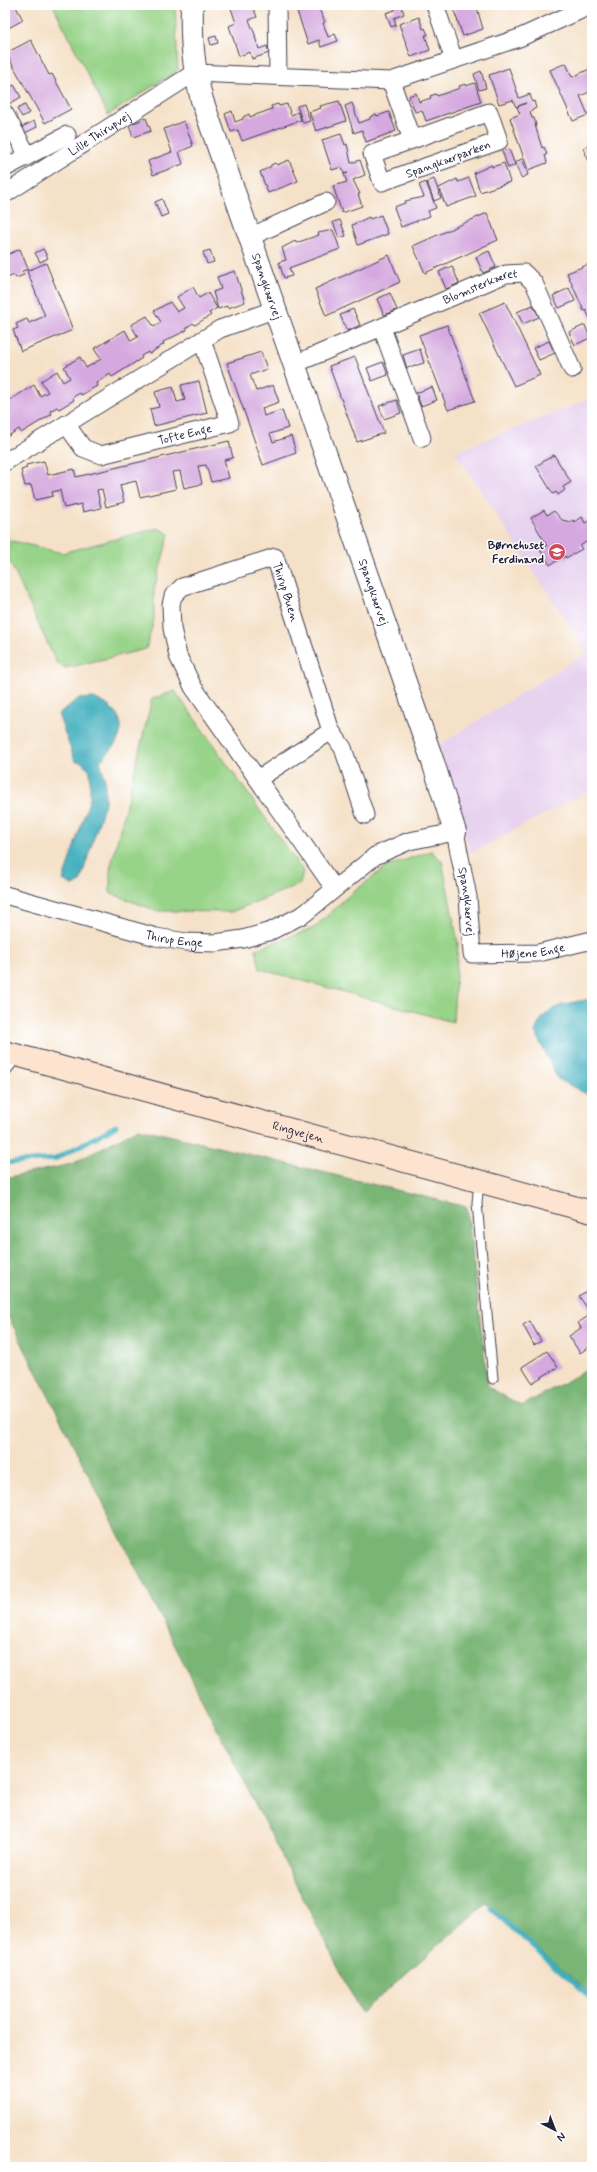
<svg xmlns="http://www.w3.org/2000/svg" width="597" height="2172" font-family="Mynerve,sans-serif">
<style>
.built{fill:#e7d2ef}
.green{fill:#97d388;stroke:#5c7a62}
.forest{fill:#79b574;stroke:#4e6c58}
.water{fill:#41afbd;stroke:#32687c}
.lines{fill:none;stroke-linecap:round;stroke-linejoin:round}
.stream{stroke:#41afbd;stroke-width:5}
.building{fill:#d5a9df}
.service-casing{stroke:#423f50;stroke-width:11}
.minor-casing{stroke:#423f50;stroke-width:19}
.tertiary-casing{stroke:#423f50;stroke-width:24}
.secondary-casing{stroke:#423f50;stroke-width:24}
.service{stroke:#fff;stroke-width:9}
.minor{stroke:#fff;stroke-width:17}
.tertiary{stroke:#fff;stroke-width:22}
.secondary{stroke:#fde4d0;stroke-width:22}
.labels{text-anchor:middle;stroke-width:3;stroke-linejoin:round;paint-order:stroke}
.street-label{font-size:12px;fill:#22223b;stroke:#fff}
.poi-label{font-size:12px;font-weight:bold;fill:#22223b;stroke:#fff;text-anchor:end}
</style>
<rect width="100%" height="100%" fill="#fff"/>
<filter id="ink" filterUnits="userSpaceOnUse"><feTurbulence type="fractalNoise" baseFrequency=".025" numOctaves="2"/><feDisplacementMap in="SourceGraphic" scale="8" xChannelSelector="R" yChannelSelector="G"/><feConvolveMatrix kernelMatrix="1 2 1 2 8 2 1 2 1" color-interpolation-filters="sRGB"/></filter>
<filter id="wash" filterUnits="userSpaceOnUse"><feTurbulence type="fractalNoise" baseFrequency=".012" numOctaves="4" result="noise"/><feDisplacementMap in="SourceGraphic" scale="16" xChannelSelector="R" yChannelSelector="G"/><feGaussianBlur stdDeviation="0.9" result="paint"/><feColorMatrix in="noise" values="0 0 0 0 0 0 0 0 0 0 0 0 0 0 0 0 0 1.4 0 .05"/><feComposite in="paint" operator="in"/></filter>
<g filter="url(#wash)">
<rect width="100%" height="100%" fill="#f5e1c8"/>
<polygon class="built" points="592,398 592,789 471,853 439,745 587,652 455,452"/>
<g class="green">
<polygon points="53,5 175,5 178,70 108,115"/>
<polygon points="158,528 169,534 154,590 154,620 146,649 66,668 57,664 9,560 8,540 62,553"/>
<polygon points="175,691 303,871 300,884 231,912 157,911 110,893 110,870 152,699"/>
<polygon points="431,851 442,861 458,943 453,1022 260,969 256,949 314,928 347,897 386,867"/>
</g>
<polygon class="forest" points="139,1128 467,1207 488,1387 522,1406 592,1367 592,1995 486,1903 361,2013 5,1310 5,1178 72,1164"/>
<g class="water">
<path d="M94 698C100 701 107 704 111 708 132 726 116 747 100 761L105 779V803L80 882 74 886 63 880 90 798V771L82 762 75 761 58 714 78 699Z"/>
<path d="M592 999V1097L558 1079 535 1032C544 1005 567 1003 592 999Z"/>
</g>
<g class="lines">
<g class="stream">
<polyline points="5,1163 55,1159 116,1126"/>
<polyline points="491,1909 592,1999"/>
</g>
</g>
<g id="blocks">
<g class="building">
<polygon points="5,5 15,5 23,20 5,30"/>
<polygon points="230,5 252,5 257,17 249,20 256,37 255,37 259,49 267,46 269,53 252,59 250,52 239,56 229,26 236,23"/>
<polygon points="304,5 317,5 325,22 323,23 328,37 335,34 338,41 321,47 319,40 308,44 297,11 305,8"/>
<polygon points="393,5 406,5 402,7 404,14 394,18 396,25 391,27 386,13 395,10"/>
<polygon points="452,5 474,5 475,9 477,8 483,29 463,36"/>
<polygon points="419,17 423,29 425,28 428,35 425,35 430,50 411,57 399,24"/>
<polygon points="216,36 218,43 211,45 209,38"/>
<polygon points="31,40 49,75 52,74 71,109 45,123 6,53"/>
<polygon points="566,63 572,77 592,68 592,91 580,96 588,115 573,121 550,70"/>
<polygon points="509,68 519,98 530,94 532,102 534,101 536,108 530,111 532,118 534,118 536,125 535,125 542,148 544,147 547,154 545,155 547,163 528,170 510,118 520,114 517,107 526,103 516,107 513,100 499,104 489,75"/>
<polygon points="481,71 486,88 479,90 474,74"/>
<polygon points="475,83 481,102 426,121 422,110 415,112 409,96 416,93 419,102 431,98 430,96 436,94 437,96 460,88 459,86 466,84 466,86"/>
<polygon points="14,85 21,97 9,104 5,95 5,90"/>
<polygon points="339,101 346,121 316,131 309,112 321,108 320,106"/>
<polygon points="352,103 359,123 370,119 370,117 376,114 377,116 389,112 396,131 366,142 362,130 354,133 345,106"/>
<polygon points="278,104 279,106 287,104 291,115 298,112 301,120 242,141 238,130 231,132 225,114 232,111 235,122 243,119 243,117 249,114 250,117 272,109 271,106"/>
<polygon points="304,104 310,121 303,123 297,106"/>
<polygon points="25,105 29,113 22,117 17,109"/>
<polygon points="146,118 151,131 133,137 129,125"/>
<polygon points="34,121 37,127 25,133 22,127"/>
<polygon points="184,121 193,146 179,152 183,164 153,175 148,161 172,152 164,129"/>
<polygon points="341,134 345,145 347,144 351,163 360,160 365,175 353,180 360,194 358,194 362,206 342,213 333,186 347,182 344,174 348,173 344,174 342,167 332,170 322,140"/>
<polygon points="592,144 592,168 583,148"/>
<polygon points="509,149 515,165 508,168 502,151"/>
<polygon points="522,159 528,175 521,178 515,162"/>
<polygon points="289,160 298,181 268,193 260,172 270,167 271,165 275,163 277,165"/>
<polygon points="504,163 510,182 480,192 474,173 492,165 492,167"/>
<polygon points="469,178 476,196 446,207 439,188 457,179 458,182"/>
<polygon points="434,179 441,198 434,201 427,182"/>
<polygon points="426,182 436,208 428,211 430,216 401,227 394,207 405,203 405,201 424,197 419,185"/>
<polygon points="162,199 168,214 161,217 155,202"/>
<polygon points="487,213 498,240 425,273 413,246"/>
<polygon points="381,215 388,234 358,245 352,225 369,217 370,219"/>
<polygon points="340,220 346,236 339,238 333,222"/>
<polygon points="333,230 340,249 289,268 292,276 284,278 279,262 286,260 282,248 295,241 296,243 319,235 318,233"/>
<polygon points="20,249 28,269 22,271 24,275 16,278 14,275 5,279 5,252 8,251 9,254"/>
<polygon points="43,249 48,258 40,262 35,253"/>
<polygon points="210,250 214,262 207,264 203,252"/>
<polygon points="489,251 496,267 483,273 476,257"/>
<polygon points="389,255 400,282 326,316 315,289"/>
<polygon points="46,263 73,330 21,351 13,330 18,328 16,324 27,319 29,323 45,316 27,271"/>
<polygon points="592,263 592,323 586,310 584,311 567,273"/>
<polygon points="452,266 459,283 446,289 439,272"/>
<polygon points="235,271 245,302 228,308 227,306 218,309 213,292 221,289 217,277"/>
<polygon points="193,287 199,298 208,293 217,308 209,313 211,315 195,325 193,323 186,328 187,330 163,342 164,344 149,354 148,352 141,356 142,358 112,377 110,374 96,383 97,386 81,395 80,393 73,397 74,400 59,409 57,407 50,411 52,414 21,433 19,429 5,438 5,417 10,414 5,407 5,403 34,385 40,396 48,392 41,381 57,371 63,382 70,378 64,367 80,357 86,368 101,359 94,349 125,330 131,341 138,337 131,325 147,316 154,327 161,322 154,311 170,302 177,312 184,308 177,297"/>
<polygon points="569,288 575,301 559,308 553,296"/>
<polygon points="390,293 397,310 384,315 377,299"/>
<polygon points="505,302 540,375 514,386 479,313"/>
<polygon points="533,305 539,317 523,324 517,312"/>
<polygon points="353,309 360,325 347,331 340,315"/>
<polygon points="447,325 475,401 448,410 419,335"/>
<polygon points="585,325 590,338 575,345 569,332"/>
<polygon points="549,341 555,353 539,360 533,348"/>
<polygon points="420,349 424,363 407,368 403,355"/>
<polygon points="261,352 267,369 250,375 256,391 273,385 279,402 262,408 264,416 282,410 288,428 270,434 273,442 291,436 296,453 263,465 227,363"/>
<polygon points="355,357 384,433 357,442 329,366"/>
<polygon points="383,362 388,375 372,381 367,368"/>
<polygon points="199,381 207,413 154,426 150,409 159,407 155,392 173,387 177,402 185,400 181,385"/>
<polygon points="432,387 437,400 421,406 416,393"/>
<polygon points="397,400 401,413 384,419 379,406"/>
<polygon points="229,441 233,458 224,460 229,478 211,482 206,465 198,466 202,484 184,488 180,471 172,472 176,489 140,497 136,481 120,485 124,502 106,507 102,489 97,490 101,508 83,512 81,504 64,508 60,490 52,492 53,496 35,500 31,485 25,486 21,470 27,468 26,465 44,461 48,475 74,469 76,477"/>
<polygon points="554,455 571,482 563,487 565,490 558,495 556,492 553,494 536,466"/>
<polygon points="544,510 547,515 554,511 562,520 570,522 573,520 575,522 582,517 585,523 591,520 592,522 592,538 580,546 582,549 566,558 565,556 550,565 540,550 547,546 531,518"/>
<polygon points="592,1287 592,1345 580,1353 569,1336 581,1328 578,1323 591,1314 579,1296"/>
<polygon points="530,1321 541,1341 534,1345 523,1325"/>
<polygon points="547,1351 558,1367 532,1383 522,1367"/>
</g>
</g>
</g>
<g filter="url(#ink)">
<use href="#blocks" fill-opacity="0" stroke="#423f50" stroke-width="1"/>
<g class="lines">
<g class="service-casing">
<g id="service">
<polyline points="5,1072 18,1056"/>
<polyline points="479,1182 477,1203 493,1379"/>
</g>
</g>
<g class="minor-casing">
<g id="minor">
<polyline points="277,5 278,75"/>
<polyline points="435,5 454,60"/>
<polyline points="391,81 412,140 489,112 499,141 382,182 372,154 412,140"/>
<polyline points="5,114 28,156"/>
<polyline points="5,168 67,135"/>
<path id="s1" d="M5 194 194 73 391 81 519 38 592 5"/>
<polyline points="250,237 326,202"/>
<polyline points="382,328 422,438"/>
<path id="s2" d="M295 364 506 274 524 273 534 283 572 369"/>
<path id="s3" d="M66 424 83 448 101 455 230 423 202 340"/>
<polyline points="5,462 220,329 276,309"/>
<polyline points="331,731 343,748 365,815"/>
<polyline points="258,779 331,731 275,557 182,587 173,596 171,605 172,628 178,656 193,687 334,888"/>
<path id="s4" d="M5 895 156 937 186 942 215 943 243 939 271 931 304 914 375 856 409 841 455 832 468 897 472 954 538 953 592 940"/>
</g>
</g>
<g class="tertiary-casing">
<g id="tertiary">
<path id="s5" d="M192 5C191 39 193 67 202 100L433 762 455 832"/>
</g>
</g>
<g class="secondary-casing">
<g id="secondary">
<path id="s6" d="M5 1052 592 1212"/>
</g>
</g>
<use href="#service" class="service"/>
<use href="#minor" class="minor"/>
<use href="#tertiary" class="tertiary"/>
<use href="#secondary" class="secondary"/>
</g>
</g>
<defs>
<g id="school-disc" transform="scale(0.9)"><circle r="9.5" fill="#d1495b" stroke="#fff"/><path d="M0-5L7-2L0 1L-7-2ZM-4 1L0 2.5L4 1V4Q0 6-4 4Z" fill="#fff"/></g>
</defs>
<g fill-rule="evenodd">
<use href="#school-disc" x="557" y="552"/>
</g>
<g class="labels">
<g class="street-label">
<text dy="4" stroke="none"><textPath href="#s1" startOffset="112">Lille Thirupvej</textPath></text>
<text transform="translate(448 159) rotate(-20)" y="4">Spangkærparken</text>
<text dy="4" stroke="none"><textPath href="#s5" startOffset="293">Spangkærvej</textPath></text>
<text dy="4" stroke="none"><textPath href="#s2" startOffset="201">Blomsterkæret</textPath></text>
<text dy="4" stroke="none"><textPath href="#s3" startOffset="135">Tofte Enge</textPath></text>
<text transform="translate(286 592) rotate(72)" y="4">Thirup Buen</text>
<text dy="4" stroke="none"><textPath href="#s5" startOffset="617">Spangkærvej</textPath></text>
<text dy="4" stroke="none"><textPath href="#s4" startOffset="557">Spangkærvej</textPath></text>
<text dy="4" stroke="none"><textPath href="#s4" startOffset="175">Thirup Enge</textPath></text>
<text dy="4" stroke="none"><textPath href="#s4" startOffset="671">Højene Enge</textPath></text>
<text dy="4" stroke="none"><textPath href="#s6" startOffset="304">Ringvejen</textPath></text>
</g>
<g class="poi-label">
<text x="544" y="549">Børnehuset<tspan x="544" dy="14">Ferdinand</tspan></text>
</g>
</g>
<rect width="597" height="2172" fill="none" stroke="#fff" stroke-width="20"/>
<g transform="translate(555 2130) rotate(138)" stroke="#ffffff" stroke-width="3" paint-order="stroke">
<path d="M0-3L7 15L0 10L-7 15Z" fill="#22223b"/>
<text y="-6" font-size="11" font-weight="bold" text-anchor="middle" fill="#22223b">N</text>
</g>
</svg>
